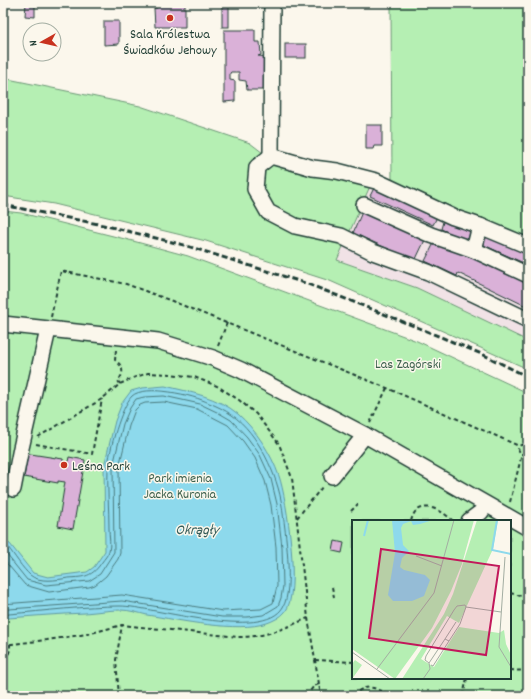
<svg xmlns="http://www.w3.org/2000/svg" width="531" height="699" font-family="Dekko,sans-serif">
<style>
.built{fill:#f1e2e6}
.green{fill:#b5efb3;stroke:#6a9674;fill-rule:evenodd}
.water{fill:#8dd9ec;stroke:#619ba2}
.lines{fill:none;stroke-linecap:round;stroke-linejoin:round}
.shore{stroke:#4b7b7e;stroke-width:1}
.building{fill:#dab1d8;stroke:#1f3d34}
.minor-casing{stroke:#1f3d34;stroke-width:18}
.path{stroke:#1f3d34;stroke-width:2;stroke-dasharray:4 3;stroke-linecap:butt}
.minor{stroke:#fbf7ec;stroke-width:15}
.rail{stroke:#1f3d34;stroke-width:3;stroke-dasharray:6 3;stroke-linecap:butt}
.poi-dot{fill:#c8321e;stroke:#fbf7ec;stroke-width:1.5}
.labels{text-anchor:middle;stroke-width:3;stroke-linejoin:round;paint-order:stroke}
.poi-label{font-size:14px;fill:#1f3d34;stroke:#fbf7ec}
.park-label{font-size:14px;fill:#3d614d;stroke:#fbf7ec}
.water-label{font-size:15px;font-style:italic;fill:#355c59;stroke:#fbf7ec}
.inset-river{fill:none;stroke:#8dd9ec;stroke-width:2}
.inset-road{fill:none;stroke:#a3ada2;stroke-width:1}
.view{fill:#c2185b;fill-opacity:0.15;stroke:#c2185b;stroke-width:2}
.inset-edge{fill:none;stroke:#1f3d34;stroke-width:2}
</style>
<rect width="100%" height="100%" fill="#fbf7ec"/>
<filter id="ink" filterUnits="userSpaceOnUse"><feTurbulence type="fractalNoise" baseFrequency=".025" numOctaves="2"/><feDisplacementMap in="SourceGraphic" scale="8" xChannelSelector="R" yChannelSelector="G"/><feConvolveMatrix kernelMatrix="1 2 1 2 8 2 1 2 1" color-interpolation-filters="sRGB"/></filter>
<g filter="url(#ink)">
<polygon class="built" points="371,184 528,242 528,341 417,288 337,260"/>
<g class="green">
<polygon points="391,3 528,3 528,242 392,182"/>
<polygon points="3,78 140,106 250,143 280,166 371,184 337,260 417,288 528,341 528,369 330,281 206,241 54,204 3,196"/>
<path d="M3 211 21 213 133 241 188 256 417 341 528 393V696H3ZM353 521H510V678H353Z"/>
</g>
<path class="water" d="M165 386C190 392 218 397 238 414 256 430 271 453 279 476 287 499 301 594 285 612 281 617 273 621 267 623 237 633 179 620 147 615 139 613 129 610 121 610 109 610 97 612 85 613 60 614 34 616 9 618L3 620V540L10 544 33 573 48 577 87 572 94 567 105 551 104 466 115 421 122 403 131 391 142 388Z"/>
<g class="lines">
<g class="shore">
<path d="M3 544 8 547C14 555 23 569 30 575 39 583 57 580 68 578 85 577 92 577 102 562 104 559 108 555 109 551 111 545 109 536 109 529 109 508 107 487 108 467 109 451 121 407 132 396 145 384 194 395 209 403 217 406 225 410 232 415 258 433 278 476 282 506 285 529 294 589 283 607 263 642 152 606 120 606 84 606 45 611 9 614L3 616"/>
<polyline points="3,550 27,580 46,585 89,581 100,574 114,552 113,466 123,424 130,408 136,399 144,397 164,396 200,404 219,413 231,420 247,437 260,455 271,479 277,504 282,547 283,586 281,598 278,606 263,615 247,617 222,617 122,601 9,609 3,610"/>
<polyline points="3,559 25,585 49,592 89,587 95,585 106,576 118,559 120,553 119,467 129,426 135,410 140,405 145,403 164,402 197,409 228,425 243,441 255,458 265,481 271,505 276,547 277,586 273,603 261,609 223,611 122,595 3,604"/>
</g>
</g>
<g class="building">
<polygon points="3,3 8,3 7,15 3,15"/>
<polygon points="26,3 35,3 35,17 25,16"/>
<polygon points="158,3 185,3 185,27 155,27 154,8 157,8"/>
<rect x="222" y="3" width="7" height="24"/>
<polygon points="289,3 304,3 304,6 290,7"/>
<polygon points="104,21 119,21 119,44 104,45"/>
<polygon points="224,30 255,30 255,42 260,42 261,55 258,56 270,57 270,90 247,90 246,81 239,80 239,72 231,72 230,73 230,80 235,81 235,101 224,102"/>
<rect x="285" y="44" width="21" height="14"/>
<polygon points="366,125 382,125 382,146 374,146 373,149 366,149"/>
<polygon points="375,186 438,215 433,225 370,196"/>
<polygon points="362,212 425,240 415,261 353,233"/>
<polygon points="444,218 476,232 472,243 441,229"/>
<polygon points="484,232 528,252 528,265 479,243"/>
<polygon points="435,241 468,253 528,282 528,307 458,273 457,276 425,261"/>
<polygon points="24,453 63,459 63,461 68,462 69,457 85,460 73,529 58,526 65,482 58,481 58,483 24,477 27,460 23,459"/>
<polygon points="335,541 344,543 342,553 333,551"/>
</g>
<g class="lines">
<g class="minor-casing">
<g id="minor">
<polyline points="271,156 272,3"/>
<polyline points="364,205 431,235 474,250"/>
<polyline points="480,226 453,217 376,181 337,171 313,168 271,156 257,167 255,189 268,212 295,226 341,236 373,252 428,272 528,320"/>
<polyline points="528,246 480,226 474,250 528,275"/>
<polyline points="3,324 158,341 213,358 241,370 365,435 528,528"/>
<polyline points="332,476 365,435"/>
<polyline points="13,489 21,448 48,330"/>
<polyline points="469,521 481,512 486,505"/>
</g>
</g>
<g class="path">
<polyline points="51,317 61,271 126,284 172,301 387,388 519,446"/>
<polyline points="218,346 227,323"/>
<path d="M116 350 115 360C123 366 125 373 118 381L120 384"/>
<polyline points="370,423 387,388"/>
<polyline points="38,437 102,399 120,384 133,378 148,373 171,374 194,377 217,386 239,400 256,414 279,444 292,478 308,618 321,696"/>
<polyline points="36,444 92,454 102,399"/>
<polyline points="528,449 526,446 523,444 519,446 518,449 521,454 524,454 527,453 528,450"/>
<polyline points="510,502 522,454"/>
<polyline points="351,511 358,504"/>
<polyline points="297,518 323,486"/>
<path d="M411 521C412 518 413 515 415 512 427 501 444 512 453 521"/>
<polyline points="332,587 334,597"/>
<polyline points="510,593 528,598"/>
<path d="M3 645 47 640 87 634 122 625 238 637C266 637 283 629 308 618"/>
<polyline points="315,660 353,662"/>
<polyline points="3,667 10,650 10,644"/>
<polyline points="510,670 528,671"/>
<polyline points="119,696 116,660 122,625"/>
<polyline points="143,696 216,695 222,693 230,696"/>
<polyline points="306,696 314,686 319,684"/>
<path d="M353 696C360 688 369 685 379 690 383 691 387 694 391 695 398 696 404 692 410 696"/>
<polyline points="463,696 467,678"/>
<polyline points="508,696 512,694 521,696"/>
</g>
<use href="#minor" class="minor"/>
<polyline class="rail" points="3,205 103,225 184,245 308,284 424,330 484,355 528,377"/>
</g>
</g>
<g class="poi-dot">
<circle cx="170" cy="18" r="4"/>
<circle cx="64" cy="465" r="4"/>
</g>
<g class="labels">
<g class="poi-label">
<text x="170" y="38">Sala Królestwa<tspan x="170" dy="16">Świadków Jehowy</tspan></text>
<text x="72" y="470" text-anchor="start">Leśna Park</text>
</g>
<g class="park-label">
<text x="408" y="368">Las Zagórski</text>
<text x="180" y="482">Park imienia<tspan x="180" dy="16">Jacka Kuronia</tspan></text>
</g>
<g class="water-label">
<text x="197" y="534">Okrągły</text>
</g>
</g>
<g transform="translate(352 520)">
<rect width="159" height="159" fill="#fbf7ec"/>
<path d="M0 0H122L110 44 99 71 80 108 43 159 0 129ZM125 0H146L141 29 107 103 95 96 69 139 82 147 107 107 147 113 152 110 154 124 159 135V159H50L92 94 101 74ZM3 140 10 145 0 159V144Z" fill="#b5efb3"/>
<path d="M40 0H81L68 4 61 5 59 1 51 4 49 8 51 25 57 31 50 38 48 47 52 50 73 55 78 60 72 76 60 81H41L36 75 43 33Z" fill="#8dd9ec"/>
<path class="inset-river" d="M145 0 140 30 159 34M12 16 16 0"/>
<path class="inset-road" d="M64 36 90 46M153 37 147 127 159 147M114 87 149 92M93 119 104 102M0 132 38 159M77 143 73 140 74 136 102 90 105 86 113 85 114 87 108 104 97 121M25 149 82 73 102 0M71 159 78 149 77 143 93 119 97 121 81 146 79 145"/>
<path class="view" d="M29 29 147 46 134 135 17 118Z"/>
<rect width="159" height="159" class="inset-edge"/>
</g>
<rect width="531" height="699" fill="none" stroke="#fbf7ec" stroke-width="16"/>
<rect x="8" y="8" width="515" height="683" fill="none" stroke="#1f3d34" stroke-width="1.5" filter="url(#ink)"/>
<g transform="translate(42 42) rotate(262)"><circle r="19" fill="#fbf7ec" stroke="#a3ada2"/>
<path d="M0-3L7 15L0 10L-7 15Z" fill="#c8321e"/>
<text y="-6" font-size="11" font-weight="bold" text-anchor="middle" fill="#1f3d34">N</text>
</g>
</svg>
